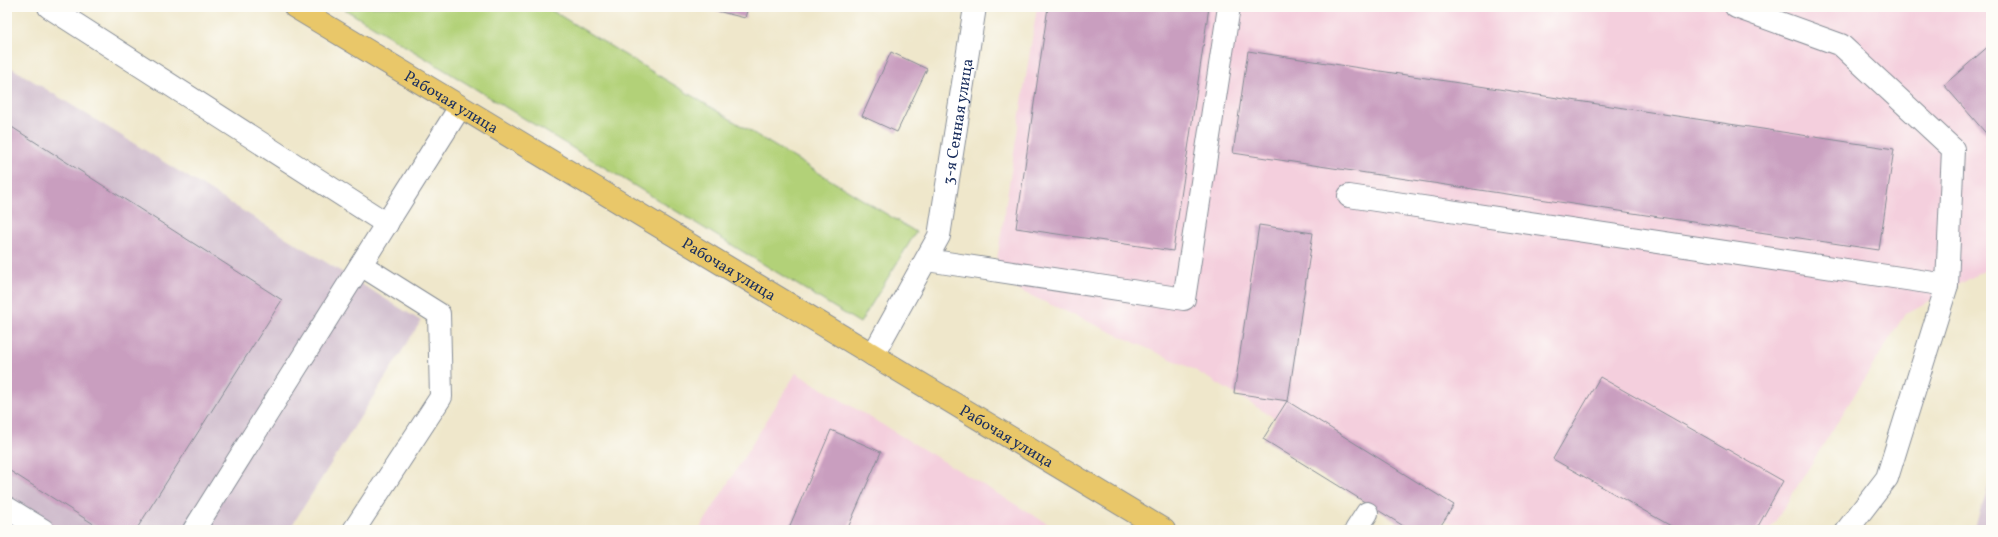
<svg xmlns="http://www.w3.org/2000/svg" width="1998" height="537" font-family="Vollkorn,serif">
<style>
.built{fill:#f4cfdd}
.industrial{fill:#d0bdcd}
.green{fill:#b2d178;stroke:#66806b}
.building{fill:#c99ebf}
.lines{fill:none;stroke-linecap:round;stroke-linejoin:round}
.minor-casing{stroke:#858b94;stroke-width:24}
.major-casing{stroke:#858b94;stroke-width:24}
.minor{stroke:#fff;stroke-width:22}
.major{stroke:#e9c769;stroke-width:22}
.labels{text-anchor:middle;stroke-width:3.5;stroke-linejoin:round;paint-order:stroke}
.street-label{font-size:16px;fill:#1b2f5e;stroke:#fdfcf7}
</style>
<rect width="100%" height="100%" fill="#fdfcf7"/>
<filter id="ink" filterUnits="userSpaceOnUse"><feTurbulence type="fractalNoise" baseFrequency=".025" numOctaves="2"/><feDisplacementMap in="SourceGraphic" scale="8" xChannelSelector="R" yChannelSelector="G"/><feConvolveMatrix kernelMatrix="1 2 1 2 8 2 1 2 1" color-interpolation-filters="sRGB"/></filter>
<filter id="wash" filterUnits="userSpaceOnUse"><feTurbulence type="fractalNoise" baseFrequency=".012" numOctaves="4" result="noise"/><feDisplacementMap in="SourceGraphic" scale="16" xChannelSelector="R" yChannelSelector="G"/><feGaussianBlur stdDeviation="0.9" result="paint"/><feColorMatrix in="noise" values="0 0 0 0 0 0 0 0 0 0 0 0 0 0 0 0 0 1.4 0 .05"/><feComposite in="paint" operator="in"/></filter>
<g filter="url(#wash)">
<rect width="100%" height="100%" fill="#efe7cb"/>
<g class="built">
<polygon points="1037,7 1991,7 1991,267 1905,314 1770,530 1461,530 1193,369 994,279"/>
<polygon points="796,373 1058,530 699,530"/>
</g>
<g class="industrial">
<polygon points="7,65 421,321 289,530 7,530"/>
<polygon points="1991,478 1991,530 1974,530"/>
</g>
<polygon class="green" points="341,7 546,7 916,232 860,323"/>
<g id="blocks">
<g class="building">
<polygon points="701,7 748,7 745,18"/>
<polygon points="1048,7 1209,7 1173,251 1016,228"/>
<polygon points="1991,44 1991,139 1944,85"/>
<polygon points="1248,51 1894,149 1879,250 1233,153"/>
<polygon points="891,52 927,69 897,132 862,116"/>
<polygon points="7,124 282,300 136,530 103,530 7,469"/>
<polygon points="1259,225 1313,233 1288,401 1234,393"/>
<polygon points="1600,377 1783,481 1756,530 1678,530 1553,459"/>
<polygon points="1287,401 1454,505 1438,530 1410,530 1263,439"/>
<polygon points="831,430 881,452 847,530 788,530"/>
</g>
</g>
</g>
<g filter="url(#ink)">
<use href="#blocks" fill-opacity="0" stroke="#858b94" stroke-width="1"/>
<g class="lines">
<g class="minor-casing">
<g id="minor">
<polyline points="49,7 387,224"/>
<polyline points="1736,7 1841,45 1953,149 1947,285 1887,478 1847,530"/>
<polyline points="1349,196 1947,285"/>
<polyline points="927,260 1184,299 1229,7"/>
<path id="s1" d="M873 355 939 236 975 7"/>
<polyline points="7,508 43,530"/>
<polyline points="194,530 460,107"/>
<polyline points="354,530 441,397 439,314 361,265"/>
<polyline points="1356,530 1367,513"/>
</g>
</g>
<g class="major-casing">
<g id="major">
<path id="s2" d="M295 7 1164 530"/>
</g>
</g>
<use href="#minor" class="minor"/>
<use href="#major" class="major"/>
</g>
</g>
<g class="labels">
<g class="street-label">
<text dy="6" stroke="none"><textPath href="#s2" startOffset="183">Рабочая улица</textPath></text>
<text dy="6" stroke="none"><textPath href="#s1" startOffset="252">3-я Сенная улица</textPath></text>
<text dy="6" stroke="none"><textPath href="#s2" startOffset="507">Рабочая улица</textPath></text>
<text dy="6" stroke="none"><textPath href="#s2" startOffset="831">Рабочая улица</textPath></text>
</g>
</g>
<rect width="1998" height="537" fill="none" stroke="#fdfcf7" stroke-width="24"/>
</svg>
